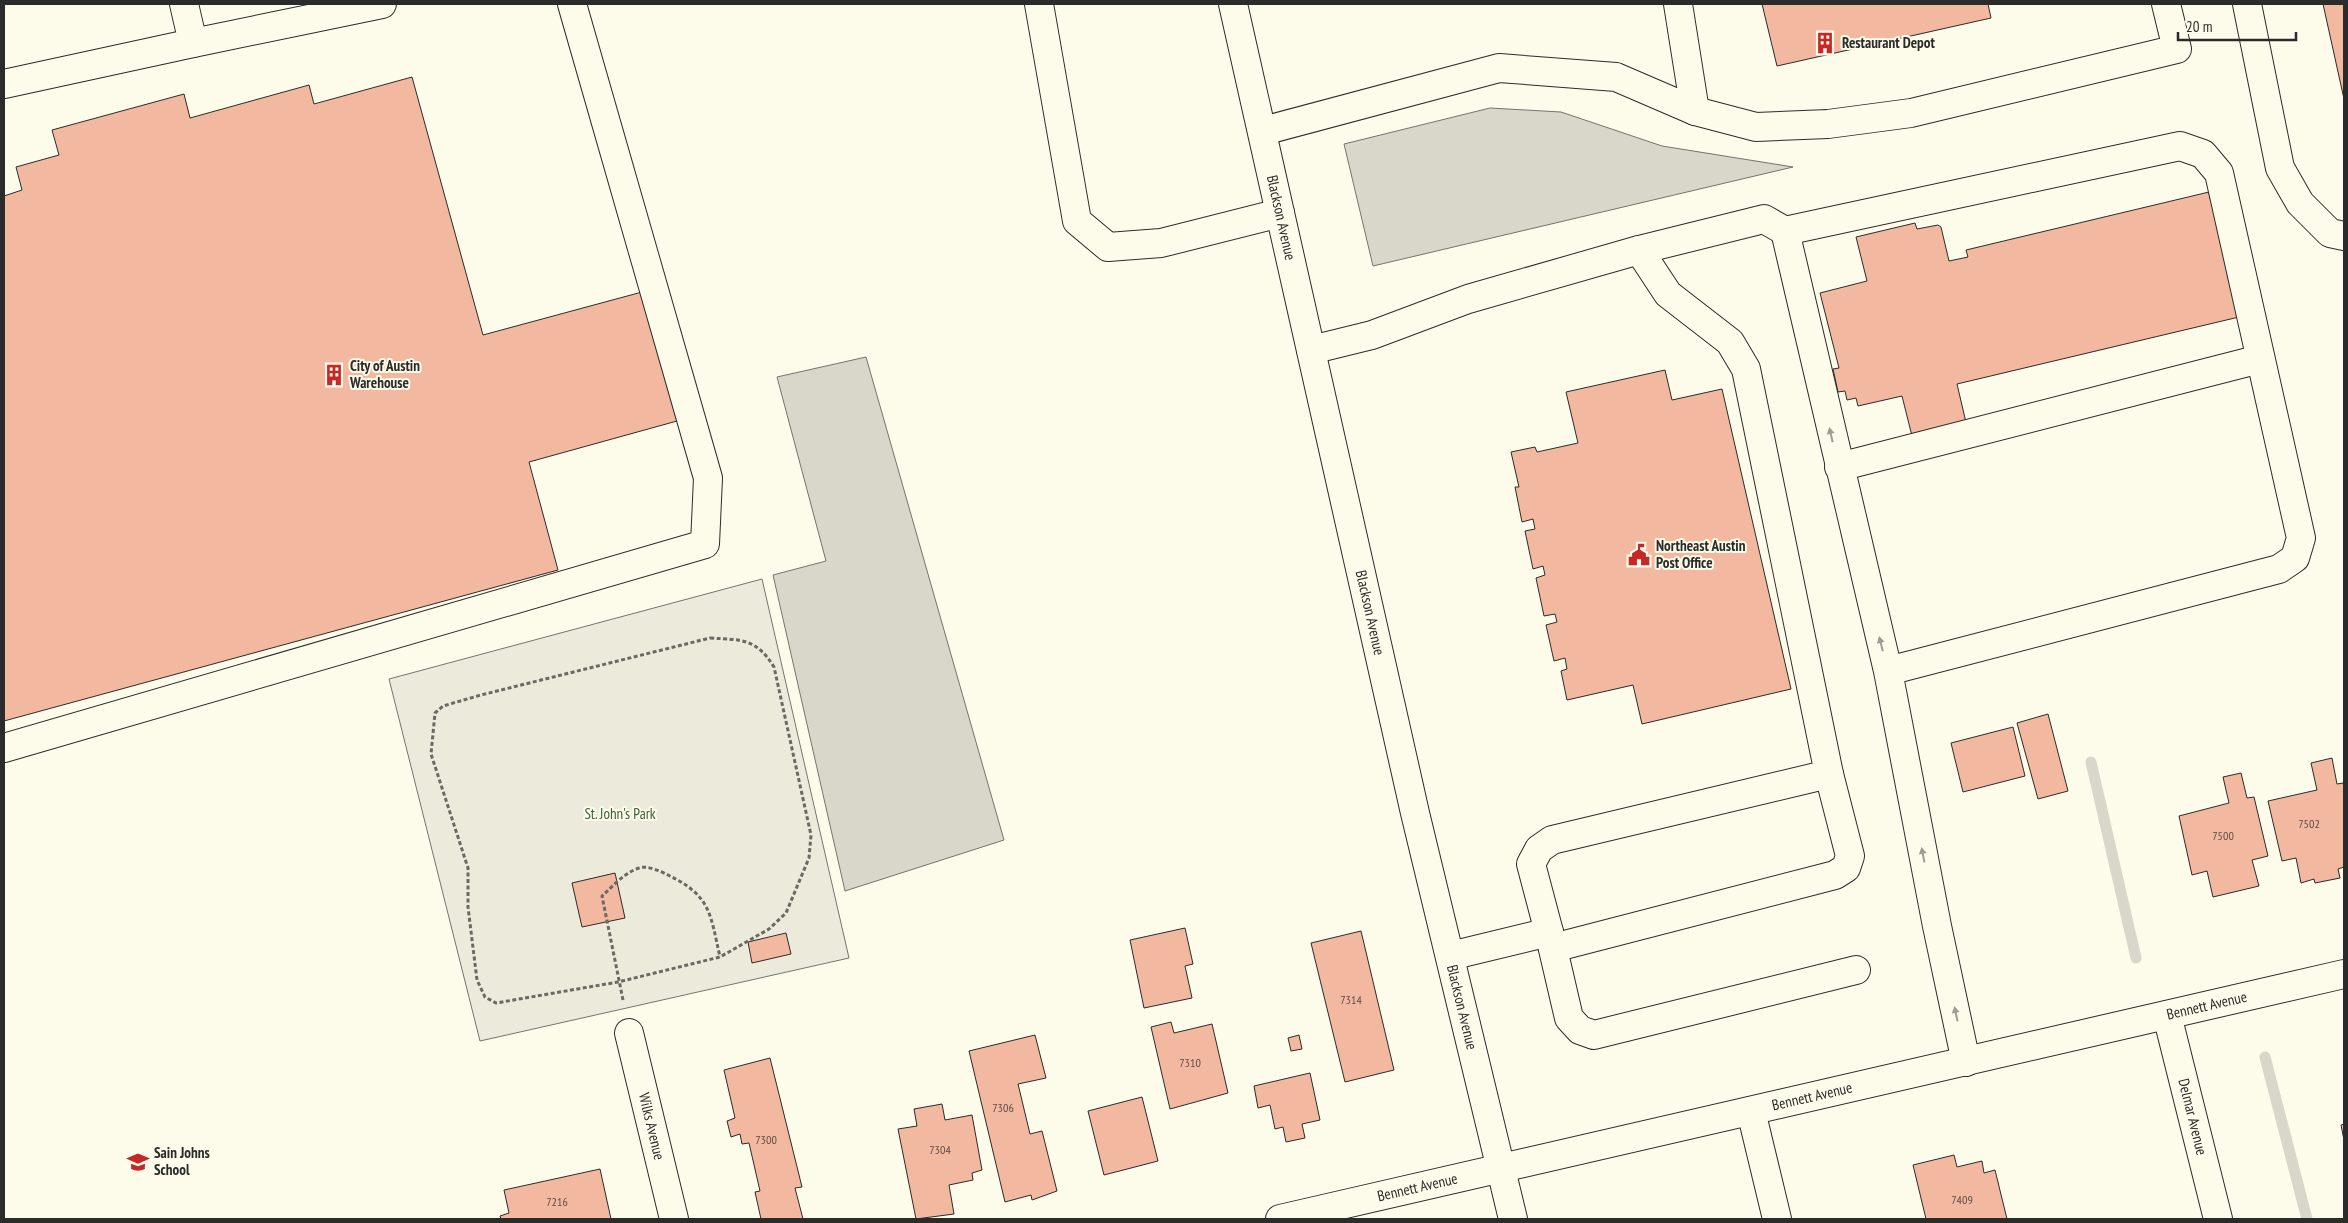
<svg xmlns="http://www.w3.org/2000/svg" width="2348" height="1223" font-family="'PT Sans Narrow',sans-serif">
<style>
.green{fill:#ecebdb;stroke:#74746e}
.water{fill:#d8d7c9;stroke:#74746e}
.lines{fill:none;stroke-linecap:round;stroke-linejoin:round}
.stream{stroke:#d8d7c9;stroke-width:11}
.building{fill:#f2b8a0;stroke:#2b2b2b}
.minor-casing{stroke:#2b2b2b;stroke-width:30}
.path{stroke:#6a6964;stroke-width:3;stroke-dasharray:4 2.5;stroke-linecap:butt}
.minor{stroke:#fdfbea;stroke-width:28}
.oneway{fill:#9e9d94}
.labels{text-anchor:middle;stroke-width:4;stroke-linejoin:round;paint-order:stroke}
.number-label{font-size:12px;fill:#5d4e48}
.poi-label{font-size:15px;font-weight:bold;fill:#2b2b2b;stroke:#fdfbea;text-anchor:start}
.street-label{font-size:15px;fill:#2b2b2b;stroke:#fdfbea}
.park-label{font-size:15px;fill:#34623c;stroke:#fdfbea}
</style>
<rect width="100%" height="100%" fill="#fdfbea"/>
<polygon class="green" points="762,579 849,958 480,1041 389,679"/>
<g class="water">
<polygon points="1490,108 1561,112 1662,146 1793,167 1373,266 1344,144"/>
<polygon points="866,357 1004,840 845,891 773,575 826,561 777,377"/>
</g>
<g class="lines">
<g class="stream">
<polyline points="2091,762 2136,958"/>
<polyline points="2265,1057 2307,1219"/>
</g>
</g>
<g class="building">
<polygon points="1762,4 1988,4 1991,18 1777,66"/>
<polygon points="2323,4 2344,4 2344,99"/>
<polygon points="412,77 483,335 642,292 677,421 529,462 558,570 4,721 4,196 22,190 16,167 59,155 52,130 184,94 190,118 309,85 314,104"/>
<polygon points="2209,192 2210,199 2217,197 2239,317 1957,384 1968,431 1914,444 1902,396 1858,406 1856,398 1847,400 1845,391 1838,392 1833,369 1839,368 1820,293 1867,281 1856,237 1915,223 1917,229 1938,225 1941,227 1949,261 1968,257 1966,250"/>
<polygon points="1665,370 1672,400 1722,389 1791,689 1642,724 1633,685 1567,700 1561,671 1567,669 1565,658 1554,661 1546,625 1557,622 1555,614 1544,616 1536,578 1545,575 1543,566 1533,569 1525,531 1535,529 1533,519 1522,522 1515,487 1519,487 1511,452 1535,447 1537,452 1578,443 1566,392"/>
<polygon points="2048,714 2068,791 2038,799 2017,723"/>
<polygon points="2013,727 2025,776 1963,792 1951,743"/>
<polygon points="2332,758 2337,784 2343,783 2344,787 2344,867 2338,869 2340,878 2315,883 2314,879 2301,883 2296,858 2282,861 2268,801 2317,790 2311,763"/>
<polygon points="2241,773 2247,798 2254,797 2268,856 2252,860 2259,886 2213,897 2207,871 2192,875 2179,816 2229,803 2223,777"/>
<polygon points="615,873 625,918 582,927 572,883"/>
<polygon points="1185,928 1193,964 1185,966 1192,998 1144,1008 1130,940"/>
<polygon points="1361,931 1394,1070 1345,1082 1311,943"/>
<polygon points="786,933 791,954 752,963 748,942"/>
<polygon points="1171,1022 1174,1033 1212,1024 1228,1093 1170,1109 1151,1027"/>
<polygon points="1035,1035 1046,1078 1018,1084 1030,1134 1042,1131 1057,1191 1032,1200 1031,1195 1005,1202 969,1051"/>
<polygon points="1299,1035 1302,1049 1291,1051 1288,1038"/>
<polygon points="770,1058 802,1187 795,1188 803,1219 761,1219 755,1192 760,1191 749,1143 742,1144 740,1134 731,1137 727,1121 735,1118 724,1070"/>
<polygon points="1310,1073 1320,1120 1302,1124 1305,1138 1286,1142 1283,1127 1275,1129 1270,1105 1258,1108 1254,1086"/>
<polygon points="1142,1097 1158,1161 1104,1175 1088,1111"/>
<polygon points="942,1104 945,1120 972,1115 982,1170 972,1173 973,1180 949,1185 954,1214 916,1219 898,1129 917,1126 914,1109"/>
<polygon points="2344,1124 2344,1140 2341,1125"/>
<polygon points="1954,1155 1957,1167 1982,1161 1984,1173 1995,1170 2007,1219 1926,1219 1913,1165"/>
<polygon points="600,1169 611,1219 501,1219 500,1216 509,1213 504,1190"/>
</g>
<g class="lines">
<g class="minor-casing">
<g id="minor">
<polyline points="1039,4 1077,221 1108,247 1161,243 1280,213"/>
<path id="s1" d="M1233 4 1415 813 1513 1219"/>
<polyline points="2247,4 2280,168 2300,203 2330,233 2344,236"/>
<polyline points="193,43 382,4"/>
<polyline points="4,84 193,43 184,4"/>
<polyline points="1695,111 1756,127 1828,124 1911,113 2177,49 2166,4"/>
<polyline points="1263,131 1499,68 1616,77 1695,111 1678,4"/>
<polyline points="1311,350 1372,335 1468,299 1639,250 1764,219 1785,231"/>
<polyline points="1839,467 2260,359"/>
<polyline points="1888,671 2279,569 2295,558 2301,538 2219,173 2203,154 2180,146 1785,231 1888,671 1937,926 1966,1062"/>
<polyline points="4,748 705,544 708,478 572,4"/>
<polyline points="1549,932 1531,864 1539,849 1552,840 1829,774 1746,369 1730,342 1668,294 1639,250"/>
<polyline points="1553,948 1835,875 1846,868 1850,856 1829,774"/>
<polyline points="1450,956 1549,932 1569,1018 1580,1030 1594,1035 1856,970"/>
<path id="s2" d="M2167 1015 2218 1219"/>
<path id="s3" d="M629 1033 674 1219"/>
<polyline points="1751,1111 1777,1219"/>
<path id="s4" d="M1280 1219 2344 974"/>
</g>
</g>
<g class="path">
<path d="M710 638C742 640 756 638 774 667L811 835 809 858 786 913 769 929 720 957 618 982 496 1003 485 997 477 980 468 907V868L431 754 435 713 443 706 481 695Z"/>
<path d="M623 1000 602 896C613 886 624 873 639 868 647 865 660 871 668 875 711 896 710 913 720 957"/>
</g>
<use href="#minor" class="minor"/>
</g>
<defs><path id="oneway-solid" d="M-6-.8H1V-3.2L6.5 0L1 3.2V.8H-6Z" transform="scale(1.25)"/></defs>
<g class="oneway">
<use href="#oneway-solid" transform="translate(1831 435) rotate(-103)"/>
<use href="#oneway-solid" transform="translate(1881 644) rotate(-104)"/>
<use href="#oneway-solid" transform="translate(1923 855) rotate(-101)"/>
<use href="#oneway-solid" transform="translate(1956 1014) rotate(-102)"/>
</g>
<defs>
<g id="building-bare" transform="scale(1.725)"><path d="M-4-6H4V6H1V3H-1V6H-4ZM-2.5-4.3h1.7v1.8h-1.7ZM.8-4.3h1.7v1.8H.8ZM-2.5-1h1.7V.8h-1.7ZM.8-1h1.7V.8H.8Z" fill="#c62828" stroke="#fdfbea" stroke-width="2.5" paint-order="stroke"/></g>
<g id="civic-bare" transform="scale(1.725)"><path d="M-.6-6.5H3V-4.5H.6V-3L4-1V1h2V6H-6V1h2V-1L-.6-3ZM-1.2 2.5V6h2.4V2.5Z" fill="#c62828" stroke="#fdfbea" stroke-width="2.5" paint-order="stroke"/></g>
<g id="school-bare" transform="scale(1.725)"><path d="M0-5L7-2L0 1L-7-2ZM-4 1L0 2.5L4 1V4Q0 6-4 4Z" fill="#c62828" stroke="#fdfbea" stroke-width="2.5" paint-order="stroke"/></g>
</defs>
<g fill-rule="evenodd">
<use href="#building-bare" x="1825" y="43"/>
<use href="#building-bare" x="334" y="375"/>
<use href="#civic-bare" x="1639" y="555"/>
<use href="#school-bare" x="138" y="1162"/>
</g>
<g class="labels">
<g class="number-label">
<text x="2309" y="828">7502</text>
<text x="2223" y="840">7500</text>
<text x="1351" y="1004">7314</text>
<text x="1190" y="1067">7310</text>
<text x="1003" y="1112">7306</text>
<text x="766" y="1144">7300</text>
<text x="940" y="1154">7304</text>
<text x="1962" y="1204">7409</text>
<text x="557" y="1206">7216</text>
</g>
<g class="poi-label">
<text x="1842" y="48">Restaurant Depot</text>
<text x="350" y="371">City of Austin<tspan x="350" dy="17">Warehouse</tspan></text>
<text x="1656" y="551">Northeast Austin<tspan x="1656" dy="17">Post Office</tspan></text>
<text x="154" y="1158">Sain Johns<tspan x="154" dy="17">School</tspan></text>
</g>
<g class="street-label">
<text dy="5" stroke="none"><textPath href="#s1" startOffset="219">Blackson Avenue</textPath></text>
<text dy="5" stroke="none"><textPath href="#s1" startOffset="624">Blackson Avenue</textPath></text>
<text dy="5" stroke="none"><textPath href="#s4" startOffset="951">Bennett Avenue</textPath></text>
<text dy="5" stroke="none"><textPath href="#s1" startOffset="1029">Blackson Avenue</textPath></text>
<text dy="5" stroke="none"><textPath href="#s4" startOffset="546">Bennett Avenue</textPath></text>
<text dy="5" stroke="none"><textPath href="#s2" startOffset="105">Delmar Avenue</textPath></text>
<text dy="5" stroke="none"><textPath href="#s3" startOffset="96">Wilks Avenue</textPath></text>
<text dy="5" stroke="none"><textPath href="#s4" startOffset="141">Bennett Avenue</textPath></text>
</g>
<g class="park-label">
<text x="620" y="819">St. John's Park</text>
</g>
</g>
<rect width="2348" height="1223" fill="none" stroke="#2b2b2b" stroke-width="10"/>
<path d="M2178 32v8h118v-8" fill="none" stroke="#2b2b2b" stroke-width="2.5"/>
<text x="2186" y="32" font-size="15" fill="#2b2b2b" stroke="#fdfbea" stroke-width="4" paint-order="stroke">20 m</text>
</svg>
